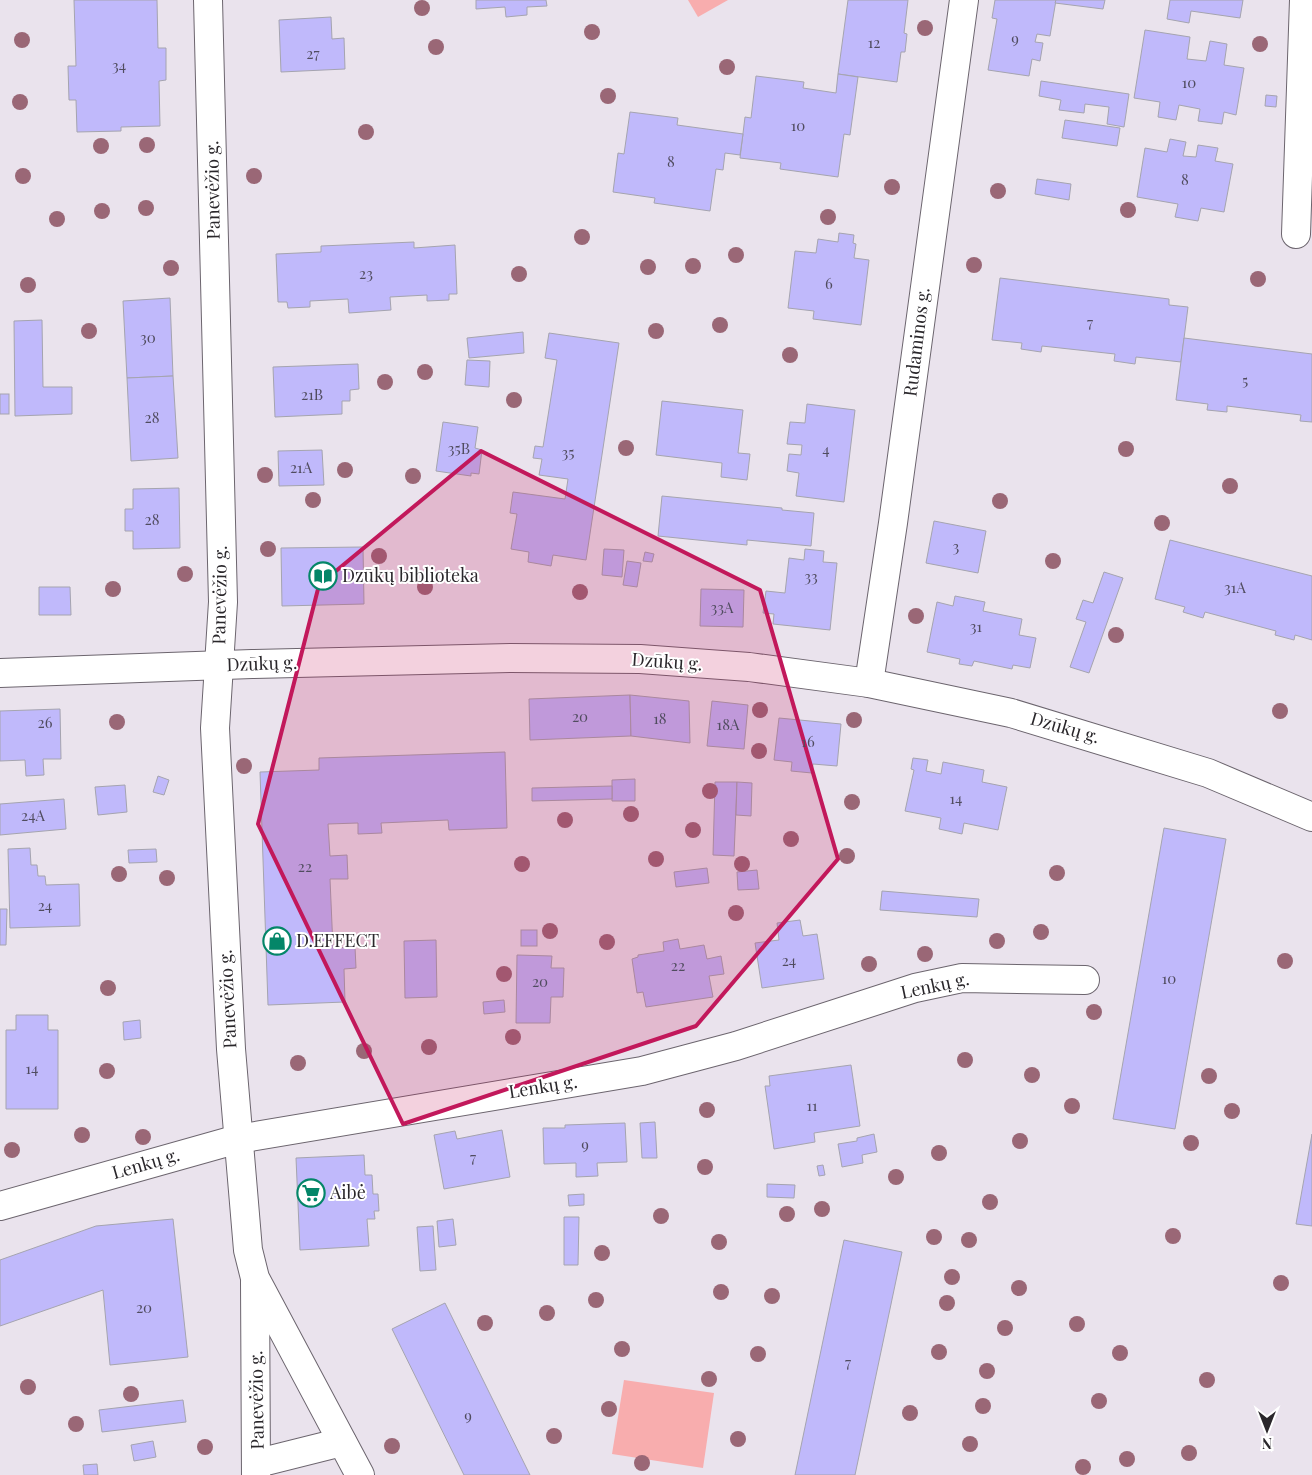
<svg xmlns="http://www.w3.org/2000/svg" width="1312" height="1475" font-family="'Playfair Display',serif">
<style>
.green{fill:#f8adae}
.building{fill:#c0b9fb;stroke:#a5a4af}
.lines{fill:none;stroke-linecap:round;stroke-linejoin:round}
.street-casing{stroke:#6c656e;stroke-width:30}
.street{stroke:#fff;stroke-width:28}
.tree{fill:#9a6776}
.marked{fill:#c2185b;fill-opacity:0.2;stroke:#c2185b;stroke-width:4;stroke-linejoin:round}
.labels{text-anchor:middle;stroke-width:4;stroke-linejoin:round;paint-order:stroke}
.number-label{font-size:15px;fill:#504c5f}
.street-label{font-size:18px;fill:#2a272b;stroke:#fff}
.poi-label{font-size:18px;fill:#2a272b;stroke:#fff;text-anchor:start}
</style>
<rect width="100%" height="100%" fill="#eae3ed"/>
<g class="green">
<polygon points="688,0 728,0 698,17"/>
<polygon points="624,1380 714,1393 703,1468 612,1454"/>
</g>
<g class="building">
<polygon points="74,0 157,0 158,48 166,48 166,80 159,81 160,126 121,127 121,131 77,132 76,100 69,100 68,66 76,66"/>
<polygon points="476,0 546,0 547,6 527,7 527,15 506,17 505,7 476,9"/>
<polygon points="848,0 908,0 904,33 907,34 905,52 901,52 897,82 838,74"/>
<polygon points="995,0 1056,0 1050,36 1037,34 1035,42 1043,43 1040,61 1032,59 1029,76 988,70 997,19 992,18"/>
<polygon points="1056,0 1105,0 1103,9 1055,3"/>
<polygon points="1170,0 1243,0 1240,18 1191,11 1189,23 1167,19"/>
<polygon points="331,17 332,39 344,38 345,69 281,72 279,20"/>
<polygon points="1145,30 1190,37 1187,59 1206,61 1210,41 1227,44 1224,65 1244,68 1236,115 1224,112 1222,124 1198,121 1200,109 1179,105 1176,120 1158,117 1160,102 1134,98"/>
<polygon points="838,74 858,77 850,135 844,134 838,177 780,169 781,163 740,158 745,117 751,118 756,76 804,82 803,88 836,93"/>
<polygon points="1041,81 1129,94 1124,127 1107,124 1109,107 1085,104 1084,113 1059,110 1061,100 1039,96"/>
<polygon points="1266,95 1277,96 1276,107 1265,106"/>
<polygon points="630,112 678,118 677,125 743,134 740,155 725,153 723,170 716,169 710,211 654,203 655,198 613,192 618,153 624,154"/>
<polygon points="1065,120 1120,128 1117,146 1062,138"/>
<polygon points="1170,139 1186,142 1183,156 1196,157 1198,145 1218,148 1215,161 1233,164 1224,212 1201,208 1198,221 1175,217 1178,204 1137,197 1145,148 1167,152"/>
<polygon points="1037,179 1071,184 1069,200 1035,194"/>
<polygon points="839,233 854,235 853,243 856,244 854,258 869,260 861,325 813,319 814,311 788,308 795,251 816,253 818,239 838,242"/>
<polygon points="414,242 414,248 455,245 457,294 449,294 449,300 427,301 427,295 390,297 391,310 349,313 348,299 310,301 310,307 288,308 287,302 278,302 276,254 321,252 321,246"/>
<polygon points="1000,278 1169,299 1169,305 1188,307 1181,362 1136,357 1135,364 1114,361 1115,354 1042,346 1041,352 1021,349 1022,343 992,340"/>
<polygon points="170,298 173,376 127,378 123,301"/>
<polygon points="42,320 43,387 72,387 72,414 15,416 14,321"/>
<polygon points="523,332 524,353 469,358 467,338"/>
<polygon points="549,333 619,343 586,560 553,555 551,566 528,562 529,552 511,549 517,514 510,513 513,492 565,499 568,479 539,475 542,459 533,458 535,446 543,447 557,360 545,358"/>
<polygon points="1184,338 1312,354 1312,422 1300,421 1301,415 1227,406 1227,412 1207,410 1208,404 1176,400"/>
<polygon points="467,360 490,361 489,387 465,385"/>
<polygon points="358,364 359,389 350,390 350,401 342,401 342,414 275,417 273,367"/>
<polygon points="173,376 178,458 131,461 127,378"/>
<rect x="0" y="394" width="9" height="20"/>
<polygon points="662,401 743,410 738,453 750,454 747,480 721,477 722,463 656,455"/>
<polygon points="807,404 855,410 844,502 796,496 799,473 787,471 789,454 801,455 802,445 787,444 790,422 805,423"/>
<polygon points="443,422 478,427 475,448 482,450 479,474 471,473 471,476 436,471"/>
<polygon points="322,450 324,485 279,486 278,451"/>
<polygon points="179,488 180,548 133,549 133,531 125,531 125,509 133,509 133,489"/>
<polygon points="662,496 782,508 782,510 814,513 811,546 747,540 747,545 658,536"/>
<polygon points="934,521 986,531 978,573 926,563"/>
<polygon points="1170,540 1312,576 1312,640 1295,635 1294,640 1275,635 1276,631 1205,612 1203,618 1183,612 1185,607 1155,599"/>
<polygon points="363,547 364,604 282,606 281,548"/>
<polygon points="604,549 624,550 622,577 602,575"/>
<polygon points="805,549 824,551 823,562 837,563 830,630 773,624 774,614 763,613 766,591 785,593 789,558 804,560"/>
<polygon points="645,552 654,554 652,562 643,561"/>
<polygon points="627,561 641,563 637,587 623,585"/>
<polygon points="1104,572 1123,578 1089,673 1070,667 1086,622 1076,619 1083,600 1093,603"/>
<polygon points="39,587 70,587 71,615 39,615"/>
<polygon points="701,589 744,590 743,627 700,626"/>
<polygon points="955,596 985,602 983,611 1022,619 1019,635 1036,638 1030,668 1013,665 1012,669 974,661 972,666 959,664 960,659 927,652 937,602 953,606"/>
<polygon points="630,695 631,736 530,740 529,699"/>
<polygon points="630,695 689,701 690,743 631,736"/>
<polygon points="712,701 748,705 744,749 707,746"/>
<polygon points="60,709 61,759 43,759 44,775 26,776 25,760 0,761 0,711"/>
<polygon points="779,718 841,724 837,766 813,764 812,773 791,771 792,762 774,760"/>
<polygon points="505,752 507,828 449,830 448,820 381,823 382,833 358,834 358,823 328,824 330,856 347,855 348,879 330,879 333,948 355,947 356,968 344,969 345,1002 268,1005 260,772 319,770 319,758"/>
<polygon points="913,758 928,760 926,771 941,774 943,762 984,770 982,782 1007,787 998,830 964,823 962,834 939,829 941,818 905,811 914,770 911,769"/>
<polygon points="158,776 169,780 164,795 153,792"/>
<polygon points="635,779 635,801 612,801 612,780"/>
<polygon points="715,782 737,782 734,856 713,855"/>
<polygon points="737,782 752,783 751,816 736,815"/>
<polygon points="125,785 127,812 98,815 95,787"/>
<polygon points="612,786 612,799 532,801 532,788"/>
<polygon points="64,799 66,829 0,835 0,804"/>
<polygon points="1164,828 1226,839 1175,1129 1113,1119"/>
<polygon points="30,848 31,865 37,865 38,876 45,876 46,885 79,884 80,926 10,928 8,849"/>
<polygon points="156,849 157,862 129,863 128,850"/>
<polygon points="707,868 709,883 676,887 674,872"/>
<polygon points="757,870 759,889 738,890 737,872"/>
<polygon points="882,891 979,899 977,917 880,910"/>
<polygon points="0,909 7,909 6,945 0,945"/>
<polygon points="800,920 803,936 817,934 824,979 762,988 755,943 779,940 777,923"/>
<rect x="521" y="930" width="16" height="16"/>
<polygon points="678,939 680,949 704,945 707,959 721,956 724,974 709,976 713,997 646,1007 643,992 637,993 632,959 638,957 638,955 664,951 663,942"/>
<polygon points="436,940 437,997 405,998 404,941"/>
<polygon points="517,955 552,956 551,968 564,968 563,997 551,997 550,1023 516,1023"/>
<polygon points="504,1000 505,1012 484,1014 483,1002"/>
<polygon points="16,1015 48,1015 48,1030 58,1030 58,1109 6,1109 6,1030 16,1030"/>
<polygon points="140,1020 141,1038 124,1040 123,1022"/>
<polygon points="851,1065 860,1126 814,1133 815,1142 774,1149 765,1086 770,1086 769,1076"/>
<polygon points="655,1122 657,1158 642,1158 640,1123"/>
<polygon points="625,1123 627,1162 597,1163 598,1176 576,1177 576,1163 544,1164 543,1128 565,1128 565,1125"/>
<polygon points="502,1130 510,1177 444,1189 434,1135 455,1131 457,1139"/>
<polygon points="874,1134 877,1152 862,1155 863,1163 842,1167 838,1144 857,1141 857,1138"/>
<polygon points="1312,1134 1312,1226 1296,1224"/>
<polygon points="364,1155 365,1175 372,1175 373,1194 378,1194 379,1211 374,1211 375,1219 367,1219 369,1246 300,1250 296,1158"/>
<polygon points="823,1165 825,1175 819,1176 817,1166"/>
<polygon points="767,1184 795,1185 794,1198 767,1197"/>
<polygon points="584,1194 584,1205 569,1206 568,1195"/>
<polygon points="564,1217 579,1217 578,1265 564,1265"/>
<polygon points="173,1219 188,1357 110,1365 103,1290 0,1326 0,1260 96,1226"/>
<polygon points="453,1219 456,1245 439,1247 437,1221"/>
<polygon points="433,1226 436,1270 420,1271 417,1227"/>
<polygon points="844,1240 902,1252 855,1475 795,1475"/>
<polygon points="445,1303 530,1475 464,1475 392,1329"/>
<polygon points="183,1400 186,1422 102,1432 99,1410"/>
<polygon points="153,1441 156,1457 134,1461 131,1445"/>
<polygon points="97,1464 98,1475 84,1475 83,1465"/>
</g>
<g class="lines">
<g class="street-casing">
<g id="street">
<polyline points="208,0 223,602 215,728 231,1049 248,1250 255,1278 360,1475"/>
<polyline points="1296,234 1304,0"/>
<polyline points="0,673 252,664 511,658 640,659 749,667 869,683 1011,713 1208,773 1312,817"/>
<polyline points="869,683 893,523 964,0"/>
<polyline points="0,1206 238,1139 642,1071 736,1046 915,988 962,978 1085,980"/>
<polyline points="255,1282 256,1475"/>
<polyline points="258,1463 342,1442"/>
</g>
</g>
<use href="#street" class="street"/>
</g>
<g class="tree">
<circle cx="422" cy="8" r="8"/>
<circle cx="925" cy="28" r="8"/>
<circle cx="592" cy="32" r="8"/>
<circle cx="22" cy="40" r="8"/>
<circle cx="1260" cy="44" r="8"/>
<circle cx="436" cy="47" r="8"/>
<circle cx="727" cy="67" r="8"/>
<circle cx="608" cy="96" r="8"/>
<circle cx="20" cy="102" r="8"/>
<circle cx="366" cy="132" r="8"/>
<circle cx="147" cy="145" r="8"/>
<circle cx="101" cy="146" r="8"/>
<circle cx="23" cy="176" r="8"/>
<circle cx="254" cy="176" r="8"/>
<circle cx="892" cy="187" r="8"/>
<circle cx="998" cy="191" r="8"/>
<circle cx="146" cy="208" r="8"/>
<circle cx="1128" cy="210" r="8"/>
<circle cx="102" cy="211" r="8"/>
<circle cx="828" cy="217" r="8"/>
<circle cx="57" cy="219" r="8"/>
<circle cx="582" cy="237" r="8"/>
<circle cx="736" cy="255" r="8"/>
<circle cx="974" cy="265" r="8"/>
<circle cx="693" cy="266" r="8"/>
<circle cx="648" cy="267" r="8"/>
<circle cx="171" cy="268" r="8"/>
<circle cx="519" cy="274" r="8"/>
<circle cx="1258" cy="279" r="8"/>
<circle cx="28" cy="285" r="8"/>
<circle cx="720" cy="325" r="8"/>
<circle cx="89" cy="331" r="8"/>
<circle cx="656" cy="331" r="8"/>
<circle cx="790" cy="355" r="8"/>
<circle cx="425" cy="372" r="8"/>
<circle cx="385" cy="382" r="8"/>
<circle cx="514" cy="400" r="8"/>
<circle cx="626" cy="448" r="8"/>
<circle cx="1126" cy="449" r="8"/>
<circle cx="345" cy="470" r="8"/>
<circle cx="265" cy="475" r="8"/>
<circle cx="413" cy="476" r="8"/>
<circle cx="1230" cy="486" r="8"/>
<circle cx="313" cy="500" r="8"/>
<circle cx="1000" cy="501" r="8"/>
<circle cx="1162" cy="523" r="8"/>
<circle cx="268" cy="549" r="8"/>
<circle cx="379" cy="556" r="8"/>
<circle cx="1053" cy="561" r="8"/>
<circle cx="185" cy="574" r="8"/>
<circle cx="425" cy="587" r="8"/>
<circle cx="113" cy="589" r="8"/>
<circle cx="580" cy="592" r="8"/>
<circle cx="916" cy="616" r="8"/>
<circle cx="1116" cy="635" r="8"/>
<circle cx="760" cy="710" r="8"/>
<circle cx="1280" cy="711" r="8"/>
<circle cx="854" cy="720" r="8"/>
<circle cx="117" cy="722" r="8"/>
<circle cx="759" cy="751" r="8"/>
<circle cx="244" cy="766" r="8"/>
<circle cx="710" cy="791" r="8"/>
<circle cx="852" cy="802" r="8"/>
<circle cx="631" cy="814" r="8"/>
<circle cx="565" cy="820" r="8"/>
<circle cx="693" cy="830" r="8"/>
<circle cx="791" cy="839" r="8"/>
<circle cx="847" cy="856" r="8"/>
<circle cx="656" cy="859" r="8"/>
<circle cx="522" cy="864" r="8"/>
<circle cx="742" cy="864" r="8"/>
<circle cx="1057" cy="873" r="8"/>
<circle cx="119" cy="874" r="8"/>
<circle cx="167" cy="878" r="8"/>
<circle cx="736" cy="913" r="8"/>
<circle cx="550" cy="931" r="8"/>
<circle cx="1041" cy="932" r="8"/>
<circle cx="997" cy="941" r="8"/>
<circle cx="607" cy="942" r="8"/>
<circle cx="925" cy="954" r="8"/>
<circle cx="1285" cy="961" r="8"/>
<circle cx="869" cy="964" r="8"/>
<circle cx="504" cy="974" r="8"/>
<circle cx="108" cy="988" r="8"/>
<circle cx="1094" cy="1012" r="8"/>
<circle cx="513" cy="1037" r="8"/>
<circle cx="429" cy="1047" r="8"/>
<circle cx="364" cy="1051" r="8"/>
<circle cx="965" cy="1060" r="8"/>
<circle cx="298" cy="1063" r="8"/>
<circle cx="107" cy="1071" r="8"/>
<circle cx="1032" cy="1075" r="8"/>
<circle cx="1209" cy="1076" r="8"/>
<circle cx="1072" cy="1106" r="8"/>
<circle cx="707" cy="1110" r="8"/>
<circle cx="1232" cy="1111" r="8"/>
<circle cx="82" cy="1135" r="8"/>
<circle cx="143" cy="1137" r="8"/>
<circle cx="1020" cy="1141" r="8"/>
<circle cx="1191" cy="1143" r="8"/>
<circle cx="12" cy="1150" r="8"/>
<circle cx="939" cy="1153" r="8"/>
<circle cx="705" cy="1167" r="8"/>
<circle cx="896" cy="1177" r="8"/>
<circle cx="990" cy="1202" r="8"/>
<circle cx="822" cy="1209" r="8"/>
<circle cx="787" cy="1214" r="8"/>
<circle cx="661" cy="1216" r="8"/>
<circle cx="1173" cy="1236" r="8"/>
<circle cx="934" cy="1237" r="8"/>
<circle cx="969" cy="1240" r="8"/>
<circle cx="719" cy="1242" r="8"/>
<circle cx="602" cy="1253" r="8"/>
<circle cx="952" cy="1277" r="8"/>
<circle cx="1281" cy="1283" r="8"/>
<circle cx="1019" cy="1288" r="8"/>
<circle cx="721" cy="1292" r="8"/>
<circle cx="772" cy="1296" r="8"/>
<circle cx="596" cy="1300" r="8"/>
<circle cx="947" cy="1303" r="8"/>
<circle cx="547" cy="1313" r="8"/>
<circle cx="485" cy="1323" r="8"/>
<circle cx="1077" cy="1324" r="8"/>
<circle cx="1005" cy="1328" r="8"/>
<circle cx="622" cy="1349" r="8"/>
<circle cx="939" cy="1352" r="8"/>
<circle cx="1120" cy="1353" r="8"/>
<circle cx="758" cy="1354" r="8"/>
<circle cx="987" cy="1371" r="8"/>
<circle cx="709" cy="1379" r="8"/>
<circle cx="1207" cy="1380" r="8"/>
<circle cx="28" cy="1387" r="8"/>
<circle cx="131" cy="1394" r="8"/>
<circle cx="1099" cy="1401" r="8"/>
<circle cx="983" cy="1406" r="8"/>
<circle cx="609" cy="1409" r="8"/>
<circle cx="910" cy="1413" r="8"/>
<circle cx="76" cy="1424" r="8"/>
<circle cx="554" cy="1436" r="8"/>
<circle cx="738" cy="1439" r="8"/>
<circle cx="970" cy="1444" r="8"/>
<circle cx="392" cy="1446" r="8"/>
<circle cx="205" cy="1447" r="8"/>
<circle cx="1189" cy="1453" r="8"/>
<circle cx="1127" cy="1459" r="8"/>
<circle cx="642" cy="1463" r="8"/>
<circle cx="1083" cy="1467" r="8"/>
</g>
<path class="marked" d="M481 451 760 590 838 859 696 1026 403 1124 258 824 319 585Z"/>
<defs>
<g id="library-ring" transform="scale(1.4375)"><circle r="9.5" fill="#fff" stroke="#048668" stroke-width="1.5"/><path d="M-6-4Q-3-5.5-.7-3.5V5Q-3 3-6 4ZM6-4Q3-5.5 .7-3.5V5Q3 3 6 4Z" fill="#048668"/></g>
<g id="shop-ring" transform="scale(1.4375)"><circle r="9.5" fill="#fff" stroke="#048668" stroke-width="1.5"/><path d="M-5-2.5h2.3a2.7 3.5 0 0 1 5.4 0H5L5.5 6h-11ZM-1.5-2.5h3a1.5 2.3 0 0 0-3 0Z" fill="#048668"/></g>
<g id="supermarket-ring" transform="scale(1.4375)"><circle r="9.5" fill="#fff" stroke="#048668" stroke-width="1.5"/><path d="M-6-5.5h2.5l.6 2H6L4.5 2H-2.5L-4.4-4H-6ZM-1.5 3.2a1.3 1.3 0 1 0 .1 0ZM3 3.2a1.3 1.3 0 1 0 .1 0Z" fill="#048668"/></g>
</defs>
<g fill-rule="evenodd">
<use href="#library-ring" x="323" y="576"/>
<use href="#shop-ring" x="277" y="941"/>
<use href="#supermarket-ring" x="311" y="1193"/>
</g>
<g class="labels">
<g class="number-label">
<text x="1015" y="44">9</text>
<text x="874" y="48">12</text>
<text x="313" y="59">27</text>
<text x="119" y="71">34</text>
<text x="1189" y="88">10</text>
<text x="798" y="131">10</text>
<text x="671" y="167">8</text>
<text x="1185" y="185">8</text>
<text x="366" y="279">23</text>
<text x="829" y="289">6</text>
<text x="1090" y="328">7</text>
<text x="148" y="343">30</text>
<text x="1245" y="386">5</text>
<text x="312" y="400">21B</text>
<text x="152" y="423">28</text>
<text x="459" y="454">35B</text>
<text x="826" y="455">4</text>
<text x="568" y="458">35</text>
<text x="301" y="473">21A</text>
<text x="152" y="525">28</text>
<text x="956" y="552">3</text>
<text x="811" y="582">33</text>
<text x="1235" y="593">31A</text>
<text x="722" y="613">33A</text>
<text x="976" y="632">31</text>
<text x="580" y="722">20</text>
<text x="660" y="724">18</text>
<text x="45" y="728">26</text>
<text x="728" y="730">18A</text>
<text x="808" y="747">16</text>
<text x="956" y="804">14</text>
<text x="33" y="821">24A</text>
<text x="305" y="872">22</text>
<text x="45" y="911">24</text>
<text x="789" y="966">24</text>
<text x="678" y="971">22</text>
<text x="1169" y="984">10</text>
<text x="540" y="987">20</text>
<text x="32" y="1074">14</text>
<text x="812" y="1111">11</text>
<text x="585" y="1150">9</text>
<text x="473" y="1163">7</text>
<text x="144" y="1313">20</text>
<text x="848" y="1368">7</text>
<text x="468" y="1421">9</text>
</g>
<g class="street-label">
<text transform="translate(213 190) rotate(-91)" y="6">Panevėžio g.</text>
<text transform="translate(917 342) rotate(-83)" y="6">Rudaminos g.</text>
<text transform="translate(220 595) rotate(-89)" y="6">Panevėžio g.</text>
<text transform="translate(667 662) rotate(4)" y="6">Dzūkų g.</text>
<text transform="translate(262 664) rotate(-2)" y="6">Dzūkų g.</text>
<text transform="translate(1065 728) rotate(16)" y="6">Dzūkų g.</text>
<text transform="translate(935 986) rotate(-12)" y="6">Lenkų g.</text>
<text transform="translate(228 999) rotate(-93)" y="6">Panevėžio g.</text>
<text transform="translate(543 1087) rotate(-9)" y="6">Lenkų g.</text>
<text transform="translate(146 1164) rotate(-16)" y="6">Lenkų g.</text>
<text transform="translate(257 1400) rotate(-91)" y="6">Panevėžio g.</text>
</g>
<g class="poi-label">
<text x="342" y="582">Dzūkų biblioteka</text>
<text x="296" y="947">D.EFFECT</text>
<text x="330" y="1199">Aibė</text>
</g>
</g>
<g transform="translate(1267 1430) rotate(180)" stroke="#ffffff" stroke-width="4" paint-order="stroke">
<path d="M0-4L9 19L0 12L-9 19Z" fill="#2a272b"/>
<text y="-8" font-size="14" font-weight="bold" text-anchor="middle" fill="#2a272b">N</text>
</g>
</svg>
